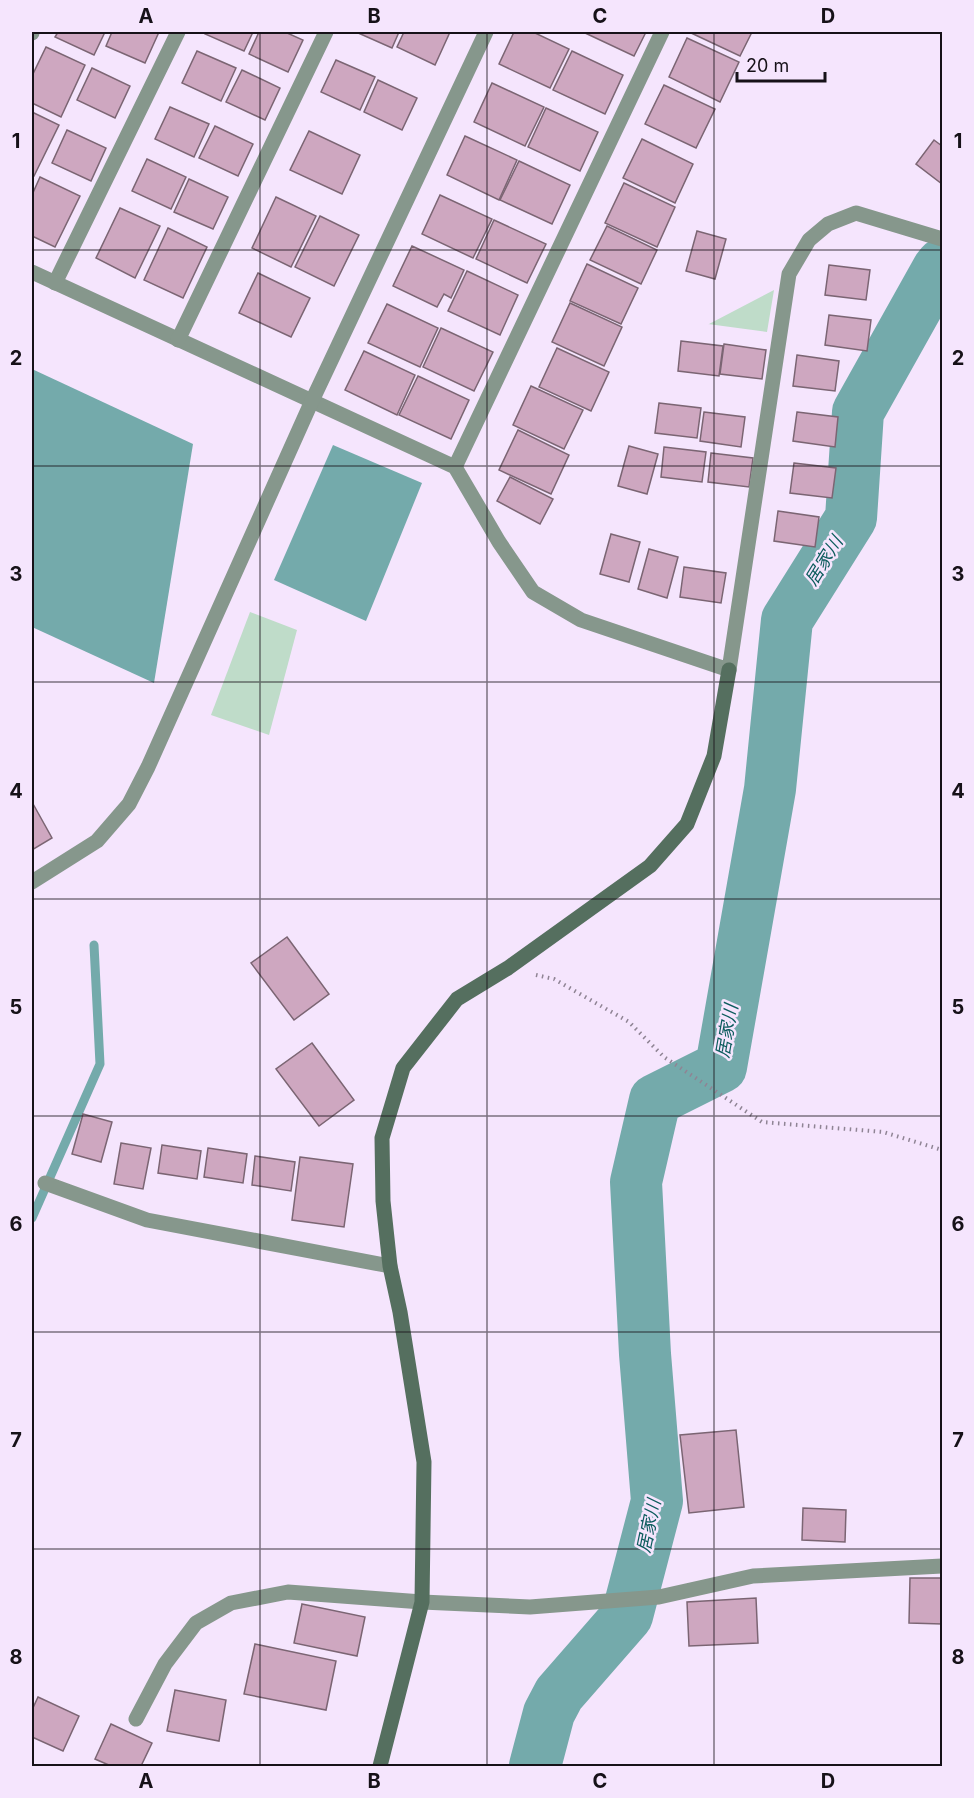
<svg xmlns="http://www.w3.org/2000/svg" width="974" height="1798" font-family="Inter,'Noto Sans JP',sans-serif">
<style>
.green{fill:#bfdcc9}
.water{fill:#74aaab}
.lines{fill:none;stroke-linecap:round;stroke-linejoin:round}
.stream{stroke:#74aaab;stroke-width:9}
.river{stroke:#74aaab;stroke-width:52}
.building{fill:#cea7c0;stroke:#7b6573;stroke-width:1.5}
.path{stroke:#8f8494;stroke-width:4;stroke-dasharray:1.5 4.5;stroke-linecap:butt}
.street{stroke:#86978c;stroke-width:15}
.secondary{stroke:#556f5f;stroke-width:15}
.grid{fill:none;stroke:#161118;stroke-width:1.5;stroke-opacity:0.55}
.labels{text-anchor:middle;stroke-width:5;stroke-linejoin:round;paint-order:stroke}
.water-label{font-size:18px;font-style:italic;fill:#0c5c5d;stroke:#f5e5fd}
.neatline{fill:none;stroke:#161118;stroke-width:2}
.grid-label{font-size:20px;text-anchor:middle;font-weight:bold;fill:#161118}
</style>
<rect width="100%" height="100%" fill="#f5e5fd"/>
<g class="green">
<polygon points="774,290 767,332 708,324 709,324"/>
<polygon points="250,612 297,630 269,735 211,715"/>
</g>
<g class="water">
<polygon points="32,369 193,444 154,683 32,627"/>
<polygon points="333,445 422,483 366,621 274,580"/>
</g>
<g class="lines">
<polyline class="stream" points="32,1218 100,1064 94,945"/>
<polyline class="river" points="535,1766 549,1713 559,1694 627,1616 657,1501 645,1354 636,1182 655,1100 721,1067 770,789 787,620 851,518 858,412 938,269 942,264"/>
</g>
<g class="building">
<polygon points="58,32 105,32 94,55 55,37"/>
<polygon points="112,32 159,32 145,63 106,46"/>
<polygon points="206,32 253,32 244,51 205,34"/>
<polygon points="259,32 285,32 303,40 288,72 249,54"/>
<polygon points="356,32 399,32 392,48"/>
<polygon points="404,32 450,32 435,65 397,47"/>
<polygon points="514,32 533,32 569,49 550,88 499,64"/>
<polygon points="583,32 646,32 634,56"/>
<polygon points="689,32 752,32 740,56"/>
<polygon points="687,38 739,62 720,102 669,77"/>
<polygon points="46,47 85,65 61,117 32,103 32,76"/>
<polygon points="197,51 236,68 221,101 182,83"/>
<polygon points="572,51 623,75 605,114 553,90"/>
<polygon points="336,60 375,77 360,110 321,92"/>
<polygon points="92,68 130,86 115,118 77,100"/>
<polygon points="242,70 280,88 265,120 226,102"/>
<polygon points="378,80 417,98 402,130 364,112"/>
<polygon points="492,83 544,107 525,146 474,122"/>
<polygon points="664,85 715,109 696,148 645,124"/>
<polygon points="170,107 209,124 194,157 155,139"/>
<polygon points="546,108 598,132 580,171 528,147"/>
<polygon points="32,112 59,125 34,176 32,175"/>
<polygon points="215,126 253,144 238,176 199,158"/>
<polygon points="67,130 106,148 91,181 52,163"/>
<polygon points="309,131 360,155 342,194 290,170"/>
<polygon points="465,136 517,160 499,200 447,175"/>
<polygon points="642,139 693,164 675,203 623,178"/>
<polygon points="934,140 942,146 942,184 916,164"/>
<polygon points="147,159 186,177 171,209 132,191"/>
<polygon points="519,161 570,185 552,224 500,200"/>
<polygon points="40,177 80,196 55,247 32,236 32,195"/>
<polygon points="189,179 228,197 213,229 174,212"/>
<polygon points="624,183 675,207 657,247 605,223"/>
<polygon points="440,195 492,219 473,258 422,234"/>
<polygon points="276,197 316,216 291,267 252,248"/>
<polygon points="120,208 160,226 135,278 96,258"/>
<polygon points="320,216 359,235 334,286 295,267"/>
<polygon points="494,220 546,244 527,283 476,259"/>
<polygon points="607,226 657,250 641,284 590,260"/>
<polygon points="168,228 207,247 183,298 144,280"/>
<polygon points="697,231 726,239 715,279 686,271"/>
<polygon points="412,246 464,270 451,298 444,294 437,307 393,286"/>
<polygon points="587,264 638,288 621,324 570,301"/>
<polygon points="829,265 870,270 866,300 825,295"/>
<polygon points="467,271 518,295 500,335 448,311"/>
<polygon points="258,273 310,298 291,337 239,313"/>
<polygon points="570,303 622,327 604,366 552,342"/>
<polygon points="387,304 438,328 420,367 368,343"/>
<polygon points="829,315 871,320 867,351 825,345"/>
<polygon points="441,328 493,352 474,391 423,367"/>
<polygon points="681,341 723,346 719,376 678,371"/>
<polygon points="724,344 766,350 762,379 720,374"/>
<polygon points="557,348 609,372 591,411 539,387"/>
<polygon points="364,351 415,375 397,415 345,390"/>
<polygon points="797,355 839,361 835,391 793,386"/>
<polygon points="418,376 469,400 451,439 399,415"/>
<polygon points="531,386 583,410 564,449 513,425"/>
<polygon points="659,403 701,408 697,438 655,433"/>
<polygon points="704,412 745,417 741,447 700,441"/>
<polygon points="797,412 838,417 835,447 793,441"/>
<polygon points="518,430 569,455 551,494 499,470"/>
<polygon points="629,446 658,454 647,494 618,486"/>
<polygon points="664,447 706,452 702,482 661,477"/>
<polygon points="711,453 753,458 749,487 708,482"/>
<polygon points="794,463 836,468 832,498 790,493"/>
<polygon points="510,477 553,499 540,524 497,501"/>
<polygon points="778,511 819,517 815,547 774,541"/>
<polygon points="611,534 640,542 629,582 600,574"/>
<polygon points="649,549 678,557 667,598 638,589"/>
<polygon points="684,567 726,573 721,603 680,597"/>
<polygon points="32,802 52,838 32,850"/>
<polygon points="287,937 329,994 294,1020 251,963"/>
<polygon points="312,1043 354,1100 319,1126 276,1069"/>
<polygon points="83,1114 112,1122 101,1162 72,1154"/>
<polygon points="121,1143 151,1148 143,1189 114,1184"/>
<polygon points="162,1145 201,1151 197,1179 158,1173"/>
<polygon points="208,1148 247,1154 243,1183 204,1177"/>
<polygon points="255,1156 295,1162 291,1191 252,1185"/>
<polygon points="300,1157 353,1164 344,1227 292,1220"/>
<polygon points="736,1430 744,1507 689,1513 680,1435"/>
<polygon points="803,1508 846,1510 845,1542 802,1540"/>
<polygon points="910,1578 942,1578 942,1624 909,1623"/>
<polygon points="756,1598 758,1643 689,1646 687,1602"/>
<polygon points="302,1604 365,1617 357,1656 294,1643"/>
<polygon points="255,1644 336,1661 326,1710 244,1694"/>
<polygon points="175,1690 226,1700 219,1741 167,1731"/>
<polygon points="38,1697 79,1716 63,1751 32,1737 32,1710"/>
<polygon points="111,1724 152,1743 141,1766 111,1766 95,1759"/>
</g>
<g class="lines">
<polyline class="path" points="536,975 554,979 629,1022 664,1057 762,1122 883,1132 942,1150"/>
<g class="street">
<polyline points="32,33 32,32"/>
<polyline points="32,272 455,467 499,542 533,592 581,620 729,670 789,274 809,240 828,224 856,213 942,239"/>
<polyline points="55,283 178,32"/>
<polyline points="178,340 326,32"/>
<polyline points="455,467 662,32"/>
<polyline points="32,882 97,841 129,804 148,767 311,403 486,32"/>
<polyline points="45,1183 147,1220 390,1266"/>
<polyline points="136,1719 165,1664 196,1623 231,1603 288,1592 422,1602 530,1607 659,1597 753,1576 942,1566"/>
</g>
<polyline class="secondary" points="380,1766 422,1602 424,1462 400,1312 390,1266 383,1201 382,1138 403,1068 457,999 508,968 650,866 687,824 714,756 729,670"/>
</g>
<path class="grid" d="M260 32V1766M487 32V1766M714 32V1766M32 250H942M32 466H942M32 682H942M32 899H942M32 1116H942M32 1332H942M32 1549H942"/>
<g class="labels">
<g class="water-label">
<text transform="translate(824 561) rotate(-58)" y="6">居家川</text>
<text transform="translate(727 1031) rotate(-80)" y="6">居家川</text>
<text transform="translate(649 1526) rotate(-78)" y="6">居家川</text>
</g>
</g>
<rect width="974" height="1798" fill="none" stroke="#f5e5fd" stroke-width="66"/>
<path d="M737 72v9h88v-9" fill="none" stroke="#161118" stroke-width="3"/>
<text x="746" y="72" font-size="18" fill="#161118" stroke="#f5e5fd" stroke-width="4.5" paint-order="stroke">20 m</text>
<rect x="33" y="33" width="908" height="1732" class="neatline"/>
<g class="grid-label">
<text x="146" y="23">A</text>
<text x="374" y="23">B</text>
<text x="600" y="23">C</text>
<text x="828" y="23">D</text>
<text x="16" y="148">1</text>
<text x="958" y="148">1</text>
<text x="16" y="365">2</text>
<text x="958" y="365">2</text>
<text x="16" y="581">3</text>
<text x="958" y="581">3</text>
<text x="16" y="798">4</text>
<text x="958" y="798">4</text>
<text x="16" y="1014">5</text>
<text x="958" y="1014">5</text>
<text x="16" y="1231">6</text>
<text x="958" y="1231">6</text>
<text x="16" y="1447">7</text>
<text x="958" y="1447">7</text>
<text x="16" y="1664">8</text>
<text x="958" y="1664">8</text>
<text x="146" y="1788">A</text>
<text x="374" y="1788">B</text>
<text x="600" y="1788">C</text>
<text x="828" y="1788">D</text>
</g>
</svg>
